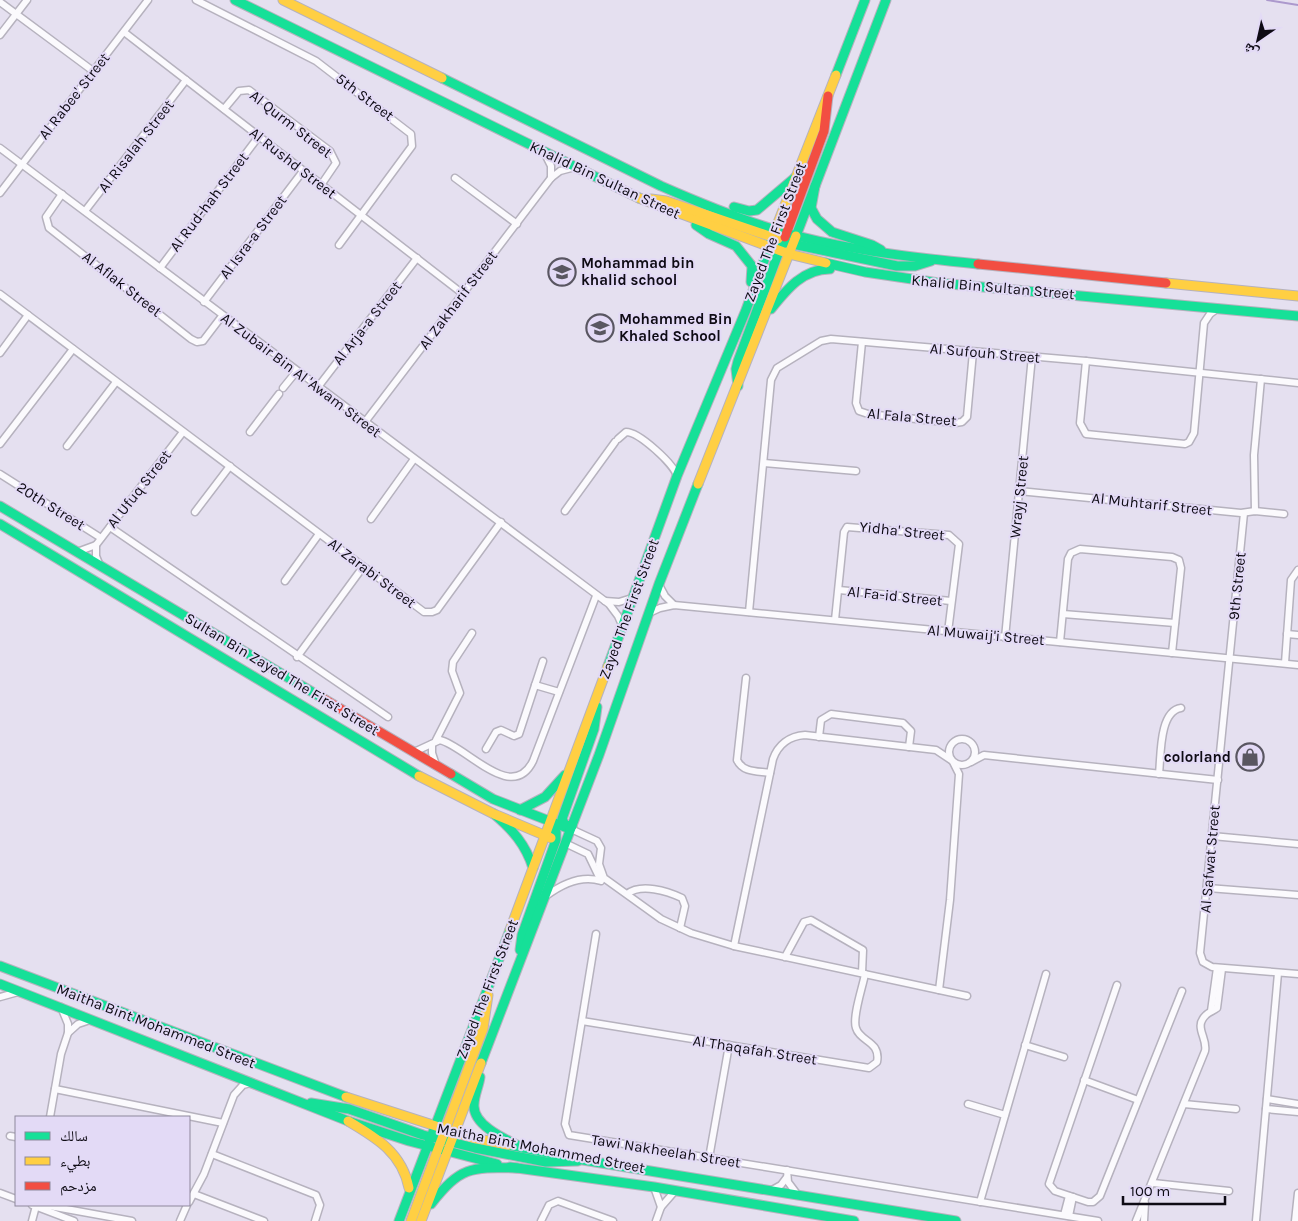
<svg xmlns="http://www.w3.org/2000/svg" width="1298" height="1221" font-family="Karla,'Noto Naskh Arabic',sans-serif">
<style>
.lines{fill:none;stroke-linecap:round;stroke-linejoin:round}
.stream{stroke:#ac99cd;stroke-width:2}
.street-casing{stroke:#b6b2be;stroke-width:9}
.fast-casing{stroke:#b6b2be;stroke-width:11}
.slow-casing{stroke:#b6b2be;stroke-width:11}
.jam-casing{stroke:#b6b2be;stroke-width:11}
.street{stroke:#fbfafd;stroke-width:6}
.fast{stroke:#16e098;stroke-width:9}
.slow{stroke:#ffcf43;stroke-width:9}
.jam{stroke:#f24e42;stroke-width:9}
.labels{text-anchor:middle;stroke-width:4;stroke-linejoin:round;paint-order:stroke}
.street-label{font-size:15px;fill:#0e0b14;stroke:#e3daf6}
.poi-label{font-size:15px;font-weight:bold;fill:#0e0b14;stroke:#e3daf6;text-anchor:start}
</style>
<rect width="100%" height="100%" fill="#e5e0f0"/>
<g class="lines">
<polyline class="stream" points="1267,0 1298,5"/>
<g class="street-casing">
<g id="street">
<polyline points="196,0 316,61 411,134 412,146 339,245"/>
<polyline points="0,2 93,71"/>
<polyline points="124,32 463,294"/>
<polyline points="0,35 27,0"/>
<polyline points="224,109 239,91 249,90 330,151 336,163 321,185"/>
<polyline points="0,148 609,604 618,616 622,625"/>
<polyline points="545,154 551,166 551,178"/>
<polyline points="455,178 517,224"/>
<polyline points="0,193 148,0"/>
<polyline points="62,194 46,217 49,228 191,339 197,342 203,341 222,316"/>
<polyline points="85,211 186,80"/>
<polyline points="160,268 259,136"/>
<polyline points="0,294 424,612 432,612 437,610 501,522"/>
<polyline points="204,302 303,171"/>
<polyline points="862,342 856,403 859,411 868,414 955,423 962,422 967,417 973,352"/>
<polyline points="0,353 28,315"/>
<polyline points="1086,361 1080,423 1086,434 1185,444 1189,442 1194,433 1204,323 1210,314 1218,308"/>
<polyline points="318,387 417,258"/>
<polyline points="283,388 296,372"/>
<polyline points="365,422 551,178 560,171 575,167"/>
<polyline points="250,432 279,394"/>
<path d="M618 439 626 432C639 432 674 464 677 476"/>
<polyline points="0,444 73,349"/>
<polyline points="67,446 116,382"/>
<polyline points="764,463 856,471"/>
<polyline points="0,474 101,538"/>
<polyline points="1019,491 1241,513 1255,511 1284,514"/>
<polyline points="565,511 615,442"/>
<polyline points="1255,511 1254,455 1261,379"/>
<polyline points="195,512 230,466"/>
<polyline points="1244,513 1200,953 1203,962 1212,967 1298,974"/>
<polyline points="371,519 414,459"/>
<polyline points="110,527 388,717"/>
<polyline points="96,545 96,556 100,566"/>
<polyline points="77,552 96,545 183,432"/>
<polyline points="285,581 319,534"/>
<polyline points="659,585 665,596 674,605"/>
<polyline points="839,590 951,601"/>
<polyline points="605,601 619,602 632,598"/>
<polyline points="749,612 771,380 777,368 821,341 831,339 1086,361 1298,383"/>
<polyline points="649,613 660,608 674,605 1298,665"/>
<polyline points="1063,614 1175,623"/>
<polyline points="835,620 844,532 847,527 949,535 959,544 948,632"/>
<polyline points="1287,634 1298,635"/>
<polyline points="1005,638 1032,356"/>
<polyline points="1060,642 1068,559 1071,553 1080,549 1172,557 1179,560 1181,568 1172,653"/>
<polyline points="297,657 363,567"/>
<polyline points="1285,663 1291,580 1298,570"/>
<path d="M746 678 737 760C743 773 758 771 770 773"/>
<polyline points="535,685 559,692"/>
<polyline points="819,737 821,720 831,714 903,723 911,731 909,747"/>
<circle cx="962" cy="752" r="13"/>
<polyline points="436,740 460,693 452,671 453,662 472,633"/>
<polyline points="432,744 432,753 436,765"/>
<polyline points="486,749 496,732 501,730 514,736 519,734 543,661"/>
<path d="M414 752 440 740C466 746 512 804 533 761L596 596"/>
<polyline points="971,762 984,755 1218,780"/>
<path d="M1159 774C1161 756 1159 711 1181 708"/>
<polyline points="571,829 597,841 601,848 599,864 604,878 661,919 691,933 734,946 967,996"/>
<polyline points="1212,836 1298,844"/>
<polyline points="565,843 588,854 600,879"/>
<polyline points="1208,888 1298,895"/>
<path d="M627 894C641 883 667 891 682 898L685 906 680 928"/>
<path d="M546 896C562 884 582 875 601 881"/>
<polyline points="596,934 565,1124 569,1135 1098,1221"/>
<path d="M734 946 773 759C778 745 789 736 805 735L936 750 951 760"/>
<polyline points="785,957 804,922 811,920 863,950 862,973"/>
<polyline points="1117,985 1049,1184 1055,1191 1088,1202 1093,1202 1100,1196 1182,991"/>
<polyline points="939,990 950,900 959,774 953,762"/>
<polyline points="0,997 18,992"/>
<polyline points="1211,1011 1217,968"/>
<path d="M582 1021 869 1068 877 1062C881 1041 860 1042 856 1028 852 1017 863 986 865 974"/>
<polyline points="68,1033 78,1024 90,1020"/>
<polyline points="1025,1045 1064,1057"/>
<polyline points="1084,1080 1138,1100"/>
<polyline points="55,1089 223,1123"/>
<polyline points="1267,1099 1298,1104"/>
<polyline points="968,1104 1005,1115"/>
<polyline points="1184,1104 1236,1109"/>
<polyline points="1266,1109 1298,1112"/>
<polyline points="50,1117 61,1054 68,1033 68,1024 61,1007"/>
<polyline points="10,1136 16,1137"/>
<polyline points="212,1154 316,1195 320,1205 315,1221"/>
<polyline points="709,1158 729,1045"/>
<polyline points="787,1170 788,1182 797,1194"/>
<polyline points="1153,1183 1229,1191"/>
<polyline points="654,1187 661,1207"/>
<polyline points="772,1190 781,1185 787,1177"/>
<polyline points="0,1193 16,1199"/>
<polyline points="194,1194 264,1221"/>
<polyline points="189,1202 204,1174 234,1095 243,1085 251,1083"/>
<polyline points="980,1202 1046,974"/>
<polyline points="32,1205 74,1221"/>
<polyline points="44,1205 132,1221"/>
<polyline points="1064,1215 1069,1196"/>
<polyline points="1069,1216 1073,1197"/>
<polyline points="32,1221 36,1206"/>
<polyline points="180,1221 187,1205"/>
<polyline points="541,1221 549,1205 558,1201 613,1221"/>
<polyline points="656,1221 661,1207 675,1191"/>
<path d="M1136 1221 1205 1051C1208 1038 1193 1027 1206 1015 1209 1012 1213 1011 1217 1008L1222 969"/>
<polyline points="1144,1221 1145,1203"/>
<polyline points="1256,1221 1278,973"/>
<polyline points="1295,1221 1298,1193"/>
</g>
</g>
<g class="fast-casing">
<g id="fast">
<polyline points="235,0 639,198"/>
<polyline points="836,75 865,0"/>
<path d="M442 78 661 186C702 204 754 225 797 236 856 251 917 258 978 264"/>
<polyline points="815,186 811,208 817,219 832,232 872,245 881,250"/>
<polyline points="734,207 749,211 757,210 797,176"/>
<polyline points="696,225 709,234 736,246 752,266 751,282"/>
<polyline points="796,236 886,0"/>
<polyline points="769,248 778,243 788,243 897,266 915,266 931,261"/>
<polyline points="826,263 865,272 939,283 1298,316"/>
<path d="M771 309C787 289 803 269 830 269"/>
<polyline points="738,386 736,369 738,361 781,246"/>
<polyline points="0,506 324,699"/>
<polyline points="0,524 419,776"/>
<polyline points="608,666 677,476 746,310 776,228"/>
<polyline points="451,774 493,799 570,829"/>
<polyline points="520,810 545,797 565,775"/>
<path d="M494 814C512 829 526 845 533 868"/>
<polyline points="572,826 565,825 562,819 594,729 597,707"/>
<polyline points="520,950 522,935 556,840 556,832 550,822"/>
<polyline points="0,966 346,1097"/>
<polyline points="0,984 348,1121 409,1141 497,1164"/>
<polyline points="481,1063 599,755 659,584 698,484"/>
<path d="M480 1077C479 1086 474 1095 474 1105 473 1126 507 1140 523 1148"/>
<polyline points="311,1103 349,1109 423,1135 475,1148 546,1162 578,1161"/>
<polyline points="509,1145 583,1160 956,1221"/>
<polyline points="510,1167 654,1187 854,1221"/>
<path d="M431 1204C461 1166 471 1167 517 1168"/>
<polyline points="399,1221 510,930"/>
</g>
</g>
<g class="slow-casing">
<g id="slow">
<polyline points="283,0 442,78"/>
<polyline points="639,198 789,254 826,263"/>
<polyline points="651,199 666,201 778,239"/>
<polyline points="776,228 836,75"/>
<polyline points="1166,283 1298,296"/>
<polyline points="698,484 796,236"/>
<polyline points="419,776 494,814 551,838"/>
<polyline points="510,930 608,666"/>
<polyline points="346,1097 473,1138 509,1145"/>
<path d="M348 1121C377 1138 402 1153 409 1188"/>
<polyline points="411,1221 483,1029 488,995"/>
<polyline points="421,1221 481,1063"/>
</g>
</g>
<g class="jam-casing">
<g id="jam">
<polyline points="785,237 824,131 828,96"/>
<polyline points="978,264 1166,283"/>
<polyline points="324,699 451,774"/>
</g>
</g>
<use href="#street" class="street"/>
<use href="#fast" class="fast"/>
<use href="#slow" class="slow"/>
<use href="#jam" class="jam"/>
</g>
<defs>
<g id="school-ring" transform="scale(1.4375)"><circle r="9.5" fill="#e3daf6" stroke="#595661" stroke-width="1.5"/><path d="M0-5L7-2L0 1L-7-2ZM-4 1L0 2.5L4 1V4Q0 6-4 4Z" fill="#595661"/></g>
<g id="shop-ring" transform="scale(1.4375)"><circle r="9.5" fill="#e3daf6" stroke="#595661" stroke-width="1.5"/><path d="M-5-2.5h2.3a2.7 3.5 0 0 1 5.4 0H5L5.5 6h-11ZM-1.5-2.5h3a1.5 2.3 0 0 0-3 0Z" fill="#595661"/></g>
</defs>
<g fill-rule="evenodd">
<use href="#school-ring" x="562" y="272"/>
<use href="#school-ring" x="600" y="328"/>
<use href="#shop-ring" x="1250" y="757"/>
</g>
<g class="labels">
<g class="street-label">
<text transform="translate(74 96) rotate(-52)" y="5">Al Rabee' Street</text>
<text transform="translate(365 97) rotate(37)" y="5">5th Street</text>
<text transform="translate(291 124) rotate(38)" y="5">Al Qurm Street</text>
<text transform="translate(136 146) rotate(-52)" y="5">Al Risalah Street</text>
<text transform="translate(293 163) rotate(38)" y="5">Al Rushd Street</text>
<text transform="translate(605 180) rotate(25)" y="5">Khalid Bin Sultan Street</text>
<text transform="translate(209 202) rotate(-53)" y="5">Al Rud-hah Street</text>
<text transform="translate(775 232) rotate(-69)" y="5">Zayed The First Street</text>
<text transform="translate(253 237) rotate(-53)" y="5">Al Isra-a Street</text>
<text transform="translate(122 284) rotate(38)" y="5">Al Aflak Street</text>
<text transform="translate(993 287) rotate(5)" y="5">Khalid Bin Sultan Street</text>
<text transform="translate(458 300) rotate(-53)" y="5">Al Zakharif Street</text>
<text transform="translate(367 323) rotate(-52)" y="5">Al Arja-a Street</text>
<text transform="translate(985 353) rotate(5)" y="5">Al Sufouh Street</text>
<text transform="translate(301 375) rotate(37)" y="5">Al Zubair Bin Al 'Awam Street</text>
<text transform="translate(912 417) rotate(5)" y="5">Al Fala Street</text>
<text transform="translate(139 489) rotate(-52)" y="5">Al Ufuq Street</text>
<text transform="translate(1019 497) rotate(-84)" y="5">Wrayj Street</text>
<text transform="translate(1152 504) rotate(6)" y="5">Al Muhtarif Street</text>
<text transform="translate(51 506) rotate(32)" y="5">20th Street</text>
<text transform="translate(902 531) rotate(6)" y="5">Yidha' Street</text>
<text transform="translate(372 573) rotate(37)" y="5">Al Zarabi Street</text>
<text transform="translate(1237 586) rotate(-84)" y="5">9th Street</text>
<text transform="translate(895 596) rotate(6)" y="5">Al Fa-id Street</text>
<text transform="translate(629 609) rotate(-70)" y="5">Zayed The First Street</text>
<text transform="translate(986 635) rotate(5)" y="5">Al Muwaij'i Street</text>
<text transform="translate(282 674) rotate(31)" y="5">Sultan Bin Zayed The First Street</text>
<text transform="translate(1210 859) rotate(-85)" y="5">Al Safwat Street</text>
<text transform="translate(487 989) rotate(-69)" y="5">Zayed The First Street</text>
<text transform="translate(156 1026) rotate(21)" y="5">Maitha Bint Mohammed Street</text>
<text transform="translate(755 1050) rotate(9)" y="5">Al Thaqafah Street</text>
<text transform="translate(541 1148) rotate(11)" y="5">Maitha Bint Mohammed Street</text>
<text transform="translate(666 1151) rotate(9)" y="5">Tawi Nakheelah Street</text>
</g>
<g class="poi-label">
<text x="581" y="268">Mohammad bin<tspan x="581" dy="17">khalid school</tspan></text>
<text x="619" y="324">Mohammed Bin<tspan x="619" dy="17">Khaled School</tspan></text>
<text x="1231" y="762" text-anchor="end">colorland</text>
</g>
</g>
<rect x="15" y="1116" width="175" height="90" fill="#e3daf6" stroke="#8e879c"/>
<rect x="25" y="1132" width="25" height="8" fill="#16e098" stroke="#8e879c"/>
<text x="60" y="1141" font-size="15" fill="#0e0b14">سالك</text>
<rect x="25" y="1157" width="25" height="8" fill="#ffcf43" stroke="#8e879c"/>
<text x="60" y="1166" font-size="15" fill="#0e0b14">بطيء</text>
<rect x="25" y="1182" width="25" height="8" fill="#f24e42" stroke="#8e879c"/>
<text x="60" y="1191" font-size="15" fill="#0e0b14">مزدحم</text>
<g transform="translate(1258 40) rotate(214)" stroke="#e3daf6" stroke-width="4" paint-order="stroke">
<path d="M0-4L9 19L0 12L-9 19Z" fill="#0e0b14"/>
<text y="-8" font-size="14" font-weight="bold" text-anchor="middle" fill="#0e0b14">ش</text>
</g>
<path d="M1123 1196v8h102v-8" fill="none" stroke="#0e0b14" stroke-width="2.5"/>
<text x="1130" y="1196" font-size="15" fill="#0e0b14" stroke="#e3daf6" stroke-width="4" paint-order="stroke">100 m</text>
</svg>
